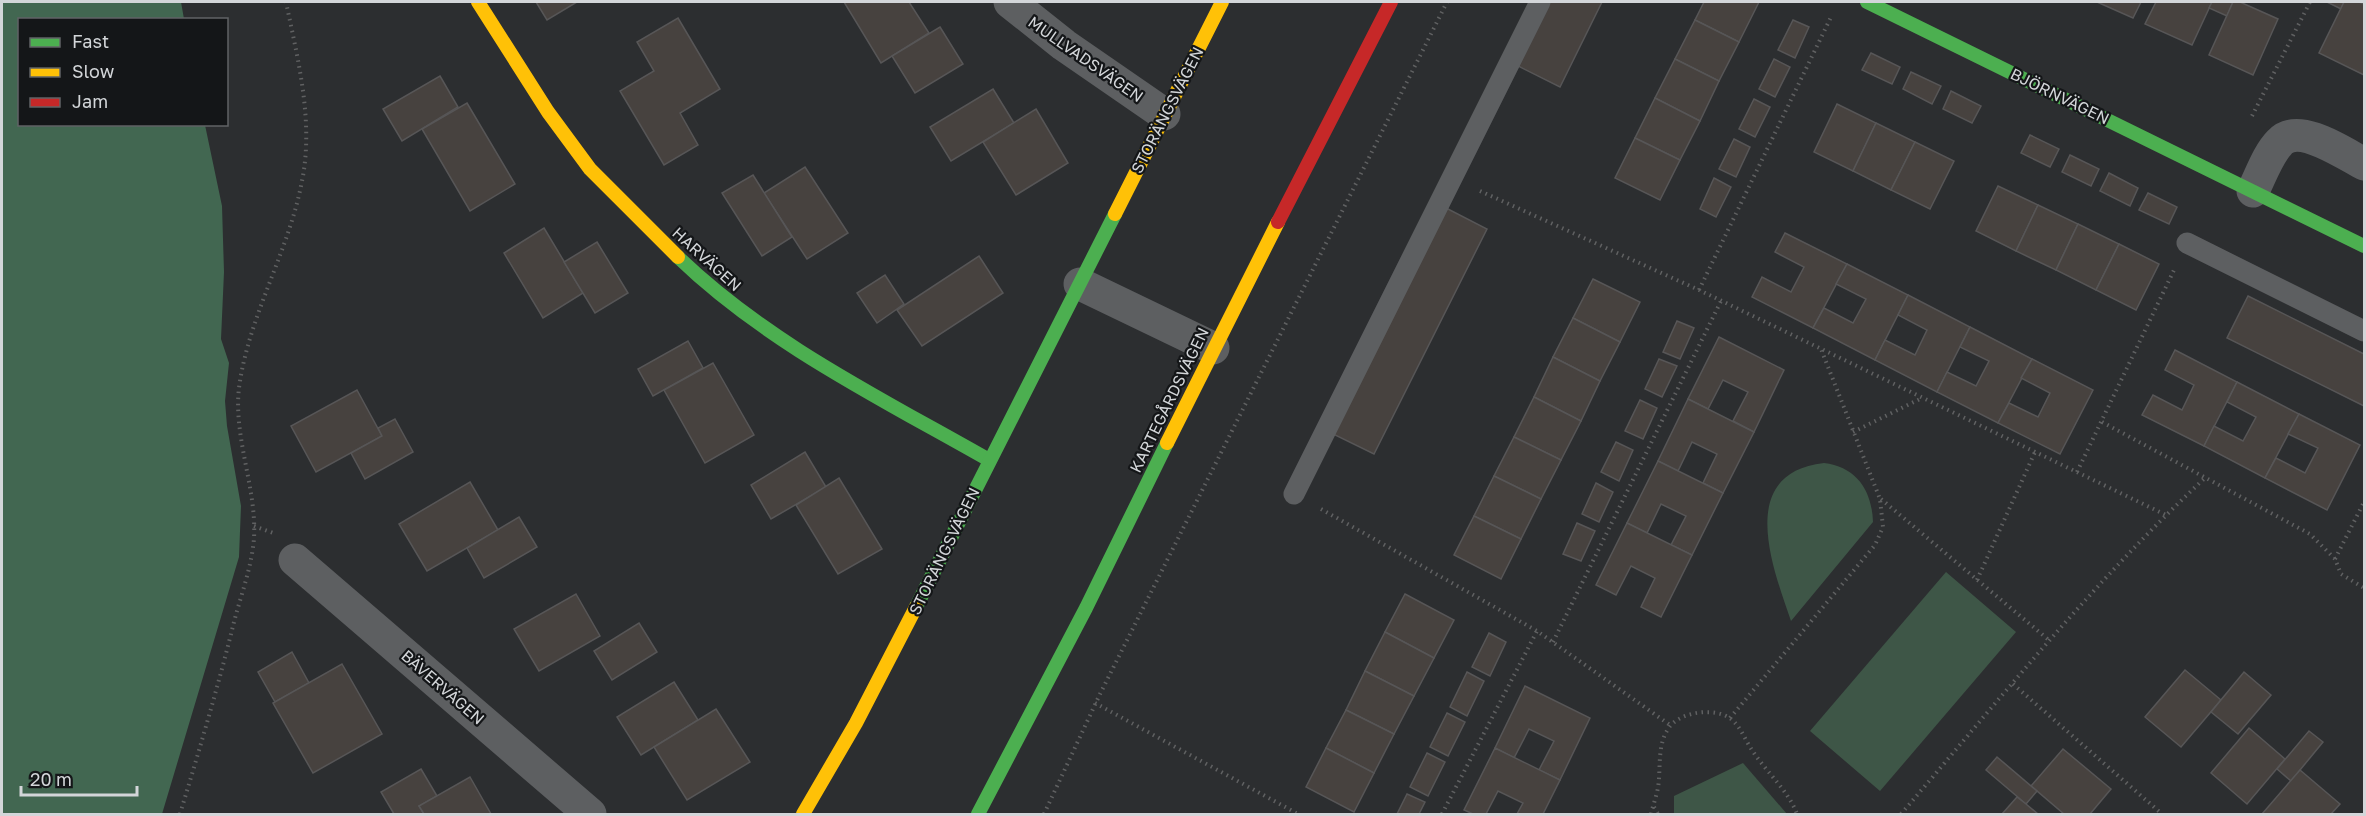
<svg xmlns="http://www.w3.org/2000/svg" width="2366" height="816" font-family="'Golos Text',sans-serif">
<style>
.green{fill:#3e5647}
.forest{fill:#426751}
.building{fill:#47423f;stroke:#575657;stroke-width:1.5}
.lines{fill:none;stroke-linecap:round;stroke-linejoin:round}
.path{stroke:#606162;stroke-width:4;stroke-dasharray:1.5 4.5;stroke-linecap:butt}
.lane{stroke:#5d5f61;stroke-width:21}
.street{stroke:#5d5f61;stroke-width:33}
.fast{stroke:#4caf50;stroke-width:14}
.slow{stroke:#ffc107;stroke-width:14}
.jam{stroke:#c62828;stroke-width:14}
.labels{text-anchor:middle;stroke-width:4.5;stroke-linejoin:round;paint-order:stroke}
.street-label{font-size:16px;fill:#d3d6d9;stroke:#141618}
</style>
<rect width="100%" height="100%" fill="#2c2e30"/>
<g class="green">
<path d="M1824 463C1857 467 1872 491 1873 522L1791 621C1773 568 1735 473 1824 463Z"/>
<polygon points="1946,572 2016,632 1880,791 1810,731"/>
<polygon points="1743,763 1787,814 1674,814 1674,796"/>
</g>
<polygon class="forest" points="2,2 181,2 184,19 20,20 20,124 205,125 222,206 224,272 221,339 229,363 225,401 227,426 241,506 239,557 162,814 2,814"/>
<g class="building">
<polygon points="536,2 577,2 547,20"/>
<polygon points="844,2 909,2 929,33 881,63"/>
<polygon points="1550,2 1602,2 1560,87 1518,66"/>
<polygon points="1704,2 1759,2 1739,42 1695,20"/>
<polygon points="2097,2 2141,2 2133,18"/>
<polygon points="2156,2 2212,2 2192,45 2145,24"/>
<polygon points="2212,2 2233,2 2227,16 2209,8"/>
<polygon points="2233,2 2240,2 2278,19 2253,75 2209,55"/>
<polygon points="2327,2 2344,2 2341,9"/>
<polygon points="2344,2 2359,2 2364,4 2364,75 2319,53"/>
<polygon points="678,18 720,89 680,113 698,145 664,165 620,91 654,71 637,42"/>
<polygon points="1695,20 1739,42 1719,81 1675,59"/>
<polygon points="1793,20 1809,27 1795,58 1778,50"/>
<polygon points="940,27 963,64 915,93 892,56"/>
<polygon points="1871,53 1900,67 1892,84 1862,70"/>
<polygon points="1675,59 1719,81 1700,121 1655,98"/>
<polygon points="1774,59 1790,67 1775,97 1759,89"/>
<polygon points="1911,72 1941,86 1932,104 1903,89"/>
<polygon points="440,76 458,107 402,141 383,109"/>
<polygon points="993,89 1014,123 951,161 930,127"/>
<polygon points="1951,91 1981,106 1972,123 1943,109"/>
<polygon points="1655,98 1700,121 1680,160 1635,138"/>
<polygon points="1754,99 1770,107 1755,137 1739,129"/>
<polygon points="467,103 515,184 470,211 422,129"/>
<polygon points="1837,104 1876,123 1853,171 1814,152"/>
<polygon points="1036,109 1068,163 1016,195 983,142"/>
<polygon points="1876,123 1915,142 1891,190 1853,171"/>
<polygon points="2030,135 2059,149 2050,167 2021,153"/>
<polygon points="1635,138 1680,160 1660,200 1615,178"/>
<polygon points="1734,139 1750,147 1736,177 1719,169"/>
<polygon points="1915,142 1954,161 1930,209 1891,190"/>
<polygon points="2070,155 2099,169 2091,186 2062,172"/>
<polygon points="805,167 848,233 807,259 764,193"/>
<polygon points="2109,173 2138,188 2130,206 2100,191"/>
<polygon points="753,175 792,237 762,256 722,193"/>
<polygon points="1714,178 1731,187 1716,217 1700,209"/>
<polygon points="1998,186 2038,205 2016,251 1976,231"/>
<polygon points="2148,193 2177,207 2169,224 2139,210"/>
<polygon points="2038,205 2078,224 2056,270 2016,251"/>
<polygon points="1446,208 1487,229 1374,454 1333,434"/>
<polygon points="2078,224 2119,244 2096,290 2056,270"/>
<polygon points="544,228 583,293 543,318 504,253"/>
<polygon points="1785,233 1847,264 1813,328 1752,297 1762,277 1791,292 1804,267 1775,252"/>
<polygon points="597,242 628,293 595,313 564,262"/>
<polygon points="2119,244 2159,264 2136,310 2096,290"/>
<polygon points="979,256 1003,293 922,346 897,310"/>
<polygon points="1847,264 1908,295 1875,360 1813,328 1824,308 1853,323 1866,299 1836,284"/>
<polygon points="885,275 904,304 877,323 857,293"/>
<polygon points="1593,279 1640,302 1620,342 1573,318"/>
<polygon points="1908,295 1970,327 1937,392 1875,360 1885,340 1915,355 1927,330 1898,315"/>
<polygon points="2248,296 2364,354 2364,406 2227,338"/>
<polygon points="1573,318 1620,342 1600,381 1553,357"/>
<polygon points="1677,321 1694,328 1680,359 1663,352"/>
<polygon points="1970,327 2032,359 1998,423 1937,392 1947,372 1976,386 1989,361 1960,347"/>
<polygon points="1719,337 1784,370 1754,432 1733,421 1748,392 1723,380 1708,409 1688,399"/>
<polygon points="688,341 703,368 653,396 638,369"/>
<polygon points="2175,350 2237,382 2204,446 2142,415 2153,395 2182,410 2194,385 2165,370"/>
<polygon points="1553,357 1600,381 1581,421 1534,397"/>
<polygon points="1659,359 1677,366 1662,397 1645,389"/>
<polygon points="2032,359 2093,390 2060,454 1998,423 2009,403 2038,417 2050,393 2021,378"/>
<polygon points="713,363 754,435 705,463 664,390"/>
<polygon points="2237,382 2299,414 2265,478 2204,446 2214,426 2243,441 2256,417 2227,402"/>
<polygon points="357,390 382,436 316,472 291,426"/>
<polygon points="1534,397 1581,421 1561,460 1514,437"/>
<polygon points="1688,399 1754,432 1723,493 1703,483 1717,454 1692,442 1678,471 1658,461"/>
<polygon points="1640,400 1657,408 1643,439 1625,431"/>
<polygon points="2299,414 2360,445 2327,510 2265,478 2276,458 2305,473 2318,448 2288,434"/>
<polygon points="395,419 413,452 365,479 351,453 382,436 378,428"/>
<polygon points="1514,437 1561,460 1541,499 1494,476"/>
<polygon points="1616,442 1633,450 1619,481 1601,472"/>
<polygon points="805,452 826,487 771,519 751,485"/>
<polygon points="1658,461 1723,493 1692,555 1671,545 1686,516 1661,504 1647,533 1627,523"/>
<polygon points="1494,476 1541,499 1521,539 1474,516"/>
<polygon points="839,478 882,549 838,574 796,505"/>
<polygon points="470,482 498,530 427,571 399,524"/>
<polygon points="1596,483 1613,492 1599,522 1582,514"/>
<polygon points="1474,516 1521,539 1501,579 1454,555"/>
<polygon points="519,517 537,547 484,578 467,548"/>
<polygon points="1577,523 1595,531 1581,561 1563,554"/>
<polygon points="1627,523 1692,555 1661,617 1641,607 1655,578 1631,566 1616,595 1596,585"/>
<polygon points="576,594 600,636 539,671 514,629"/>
<polygon points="1405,594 1454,620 1434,658 1385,632"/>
<polygon points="639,623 657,652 612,680 594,651"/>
<polygon points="1385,632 1434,658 1414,696 1365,671"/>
<polygon points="1489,633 1506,642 1490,676 1472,667"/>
<polygon points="292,652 309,683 275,702 258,672"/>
<polygon points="342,664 382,734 313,773 273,703"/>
<polygon points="2185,670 2221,700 2181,747 2145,717"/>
<polygon points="1365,671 1414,696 1394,734 1346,710"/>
<polygon points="1467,672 1484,681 1467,716 1450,707"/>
<polygon points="2244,672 2271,695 2238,734 2211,712"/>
<polygon points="674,682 698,720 641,755 617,717"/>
<polygon points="1525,686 1590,718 1560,780 1539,770 1554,741 1529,729 1514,758 1495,748"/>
<polygon points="716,709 750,762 687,800 654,747"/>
<polygon points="1346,710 1394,734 1374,773 1326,748"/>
<polygon points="1447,713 1465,722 1448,756 1430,747"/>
<polygon points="2249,728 2285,759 2247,804 2211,773"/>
<polygon points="2309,731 2323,742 2291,781 2277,769"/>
<polygon points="1326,748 1374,773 1354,812 1306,787"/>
<polygon points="1495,748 1560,780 1543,814 1517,814 1523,803 1498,791 1486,814 1473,814 1464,810"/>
<polygon points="2063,749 2111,789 2090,814 2064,814 2031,786"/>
<polygon points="1427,753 1445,762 1428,796 1410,787"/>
<polygon points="1997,757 2037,791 2026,804 1986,770"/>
<polygon points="421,769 437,796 419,806 424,814 394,814 381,792"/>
<polygon points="2300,770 2340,804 2331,814 2262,814"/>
<polygon points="470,777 491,814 424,814 419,806"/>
<polygon points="1407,794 1425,802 1419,814 1397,814"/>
<polygon points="2017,797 2026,804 2038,814 2002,814"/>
</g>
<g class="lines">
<g class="path">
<polyline points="2252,116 2310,2"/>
<polyline points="1480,191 1699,290 2166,515"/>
<polyline points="1699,290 1832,15"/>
<polyline points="2102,422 2310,534 2335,559 2341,574 2364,588"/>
<polyline points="1853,432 1922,398"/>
<polyline points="2077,472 2174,270"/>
<polyline points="1881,499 2050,641"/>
<polyline points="1321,509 1537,631 1670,725"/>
<polyline points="254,526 273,533"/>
<polyline points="2335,559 2364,502"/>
<polyline points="1977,580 2035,452"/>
<polyline points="1553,642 1721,301"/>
<polyline points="2013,684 2162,814"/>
<polyline points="1095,703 1298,814"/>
<polyline points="1730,718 1875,545 1883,527 1880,499 1821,349"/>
<polyline points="1654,807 1658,814"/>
<path d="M180 814C199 751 218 687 234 622 241 595 252 566 254 538 257 486 231 433 240 381 251 312 289 250 302 181 314 122 298 60 286 2"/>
<polyline points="1044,814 1100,694 1447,2"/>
<polyline points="1442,814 1537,631"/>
<path d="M1651 814C1653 806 1656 797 1658 788 1661 768 1657 746 1668 729 1679 711 1716 707 1731 719 1741 727 1745 740 1752 750 1766 772 1788 790 1797 814"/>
<path d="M1901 814C1999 700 2095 580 2206 477"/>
</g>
<g class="lane">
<polyline points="2187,243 2364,331"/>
<polyline points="1294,494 1540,2"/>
</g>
<g class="street">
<polyline points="1010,2 1064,45 1164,114"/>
<path d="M2253 191C2261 175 2268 154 2280 142 2299 122 2345 154 2364 164"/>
<polyline points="1080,284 1213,348"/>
<polyline points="295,560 590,814"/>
</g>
<g class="fast">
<polyline points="1867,2 2364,246"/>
<path d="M678 257C767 343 882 399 989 460"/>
<polyline points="916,607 1115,214"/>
<polyline points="978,814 1086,608 1167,443"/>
</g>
<g class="slow">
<polyline points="478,2 548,112 590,169 678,257"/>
<polyline points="1115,214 1222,2"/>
<polyline points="1167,443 1278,222"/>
<polyline points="803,814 856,723 916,607"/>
</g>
<polyline class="jam" points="1278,222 1391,2"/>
</g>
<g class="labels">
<g class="street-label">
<text transform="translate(1086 59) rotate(35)" y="6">MULLVADSVÄGEN</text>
<text transform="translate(2060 96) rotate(26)" y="6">BJÖRNVÄGEN</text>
<text transform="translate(1167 110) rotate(-63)" y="6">STORÄNGSVÄGEN</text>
<text transform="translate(707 259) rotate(42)" y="6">HARVÄGEN</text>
<text transform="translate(1169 400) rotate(-64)" y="6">KARTEGÅRDSVÄGEN</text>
<text transform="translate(944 551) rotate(-64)" y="6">STORÄNGSVÄGEN</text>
<text transform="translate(443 687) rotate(41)" y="6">BÄVERVÄGEN</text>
</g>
</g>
<rect width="2366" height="816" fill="none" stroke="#d3d6d9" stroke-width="6"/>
<rect x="18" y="18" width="210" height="108" fill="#141618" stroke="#606365" stroke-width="1.5"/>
<rect x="30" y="38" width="30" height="9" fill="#4caf50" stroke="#606365" stroke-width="1.5"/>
<text x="72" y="48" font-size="18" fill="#d3d6d9">Fast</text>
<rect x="30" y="68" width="30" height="9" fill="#ffc107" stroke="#606365" stroke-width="1.5"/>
<text x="72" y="78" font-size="18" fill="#d3d6d9">Slow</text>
<rect x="30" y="98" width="30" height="9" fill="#c62828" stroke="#606365" stroke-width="1.5"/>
<text x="72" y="108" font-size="18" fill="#d3d6d9">Jam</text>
<path d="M21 786v9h116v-9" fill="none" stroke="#d3d6d9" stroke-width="3"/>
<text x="30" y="786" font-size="18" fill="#d3d6d9" stroke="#141618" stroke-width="4.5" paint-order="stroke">20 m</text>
</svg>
